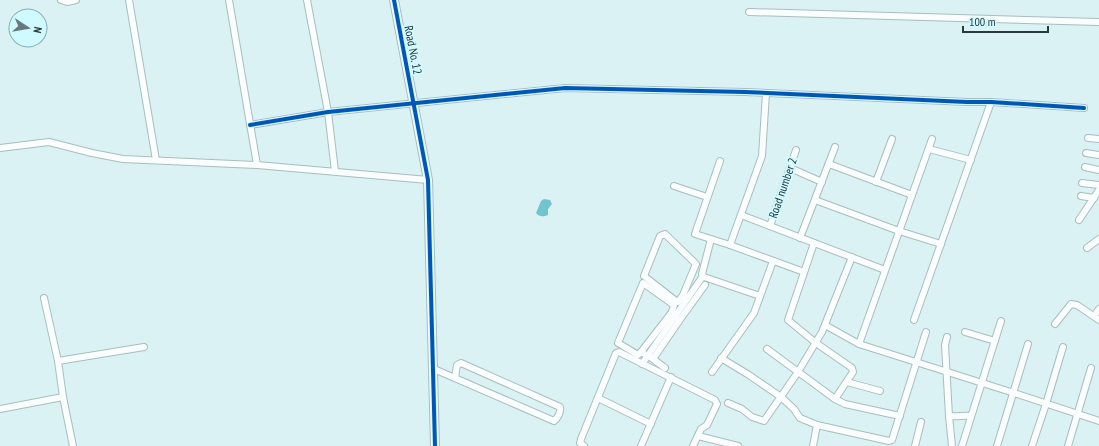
<svg xmlns="http://www.w3.org/2000/svg" width="1099" height="446" font-family="'PT Sans Narrow',sans-serif">
<style>
.water{fill:#72c5ce}
.lines{fill:none;stroke-linecap:round;stroke-linejoin:round}
.minor-casing{stroke:#aabdbe;stroke-width:8}
.tertiary-casing{stroke:#aabdbe;stroke-width:10}
.minor{stroke:#f9fdfd;stroke-width:6}
.tertiary{stroke:#f9fdfd;stroke-width:8}
.cycleway-casing{stroke:#cffaff;stroke-width:6}
.cycleway{stroke:#0057b8;stroke-width:4}
.labels{text-anchor:middle;stroke-width:4;stroke-linejoin:round;paint-order:stroke}
.street-label{font-size:12px;fill:#293a3c;stroke:#cffaff}
</style>
<rect width="100%" height="100%" fill="#daf2f4"/>
<path class="water" d="M544 199 550 200 552 204 548 209V215C544 217 539 217 536 213L541 201Z"/>
<g class="lines">
<g class="minor-casing">
<g id="minor">
<polyline points="61,0 67,2 76,0"/>
<polyline points="129,0 156,160"/>
<polyline points="229,0 257,165"/>
<polyline points="307,0 328,112 335,171"/>
<polyline points="749,12 1099,22"/>
<polyline points="250,125 328,112 565,88 745,92 967,102 991,102 1084,108"/>
<polyline points="1088,138 1099,139"/>
<polyline points="0,148 49,142 92,153 123,159 257,165 428,180"/>
<polyline points="929,149 971,160"/>
<polyline points="1086,153 1099,155"/>
<polyline points="720,161 695,234 730,245 804,272"/>
<polyline points="829,164 912,195"/>
<polyline points="1085,167 1099,170"/>
<polyline points="790,168 822,182"/>
<polyline points="876,182 892,139"/>
<polyline points="1082,183 1099,185"/>
<polyline points="674,186 707,197"/>
<polyline points="1081,196 1094,198"/>
<polyline points="815,200 899,231 941,244"/>
<polyline points="741,215 885,270"/>
<polyline points="1079,220 1099,190"/>
<polyline points="770,226 796,150"/>
<polyline points="800,238 835,147"/>
<polyline points="711,239 702,274 704,277 760,296"/>
<polyline points="814,243 788,320 816,343 852,368 853,372 835,399"/>
<polyline points="730,245 762,156 766,93"/>
<polyline points="1087,248 1099,239"/>
<polyline points="683,295 678,302 676,301 644,276 660,236 665,234 696,264 683,295 687,299"/>
<polyline points="44,298 58,361 63,397 73,446"/>
<polyline points="1094,316 1099,309"/>
<polyline points="914,320 991,102"/>
<polyline points="679,321 705,285"/>
<polyline points="1055,324 1071,304 1077,305 1099,320"/>
<polyline points="825,325 859,344 1014,393 1099,421"/>
<polyline points="965,332 995,341"/>
<polyline points="947,337 945,345 949,416 952,446"/>
<polyline points="859,344 932,139"/>
<polyline points="767,349 835,399 845,404 900,416"/>
<polyline points="641,352 638,355 618,343 643,283 674,305 672,312"/>
<polyline points="721,358 749,375 781,397 794,409 800,418 817,425 889,441 892,440 926,332"/>
<polyline points="653,359 641,352 672,312 679,321 653,359 665,368"/>
<polyline points="58,361 144,347"/>
<polyline points="642,364 703,276"/>
<path d="M434 369 554 421C558 418 561 412 560 407L461 363 457 365 455 378"/>
<polyline points="712,372 754,313 773,261"/>
<polyline points="847,382 880,391"/>
<polyline points="598,398 651,424"/>
<polyline points="728,403 742,409 752,417 764,421 798,372 822,332 852,257"/>
<polyline points="0,409 63,397"/>
<path d="M949 416C957 417 963 415 971 416"/>
<polyline points="698,436 738,446"/>
<polyline points="584,446 580,443 581,439 616,353 619,352 715,400 717,404 707,425 701,429 693,446"/>
<polyline points="641,446 671,377"/>
<polyline points="813,446 817,425"/>
<polyline points="915,446 921,422"/>
<polyline points="962,446 1001,321"/>
<polyline points="997,446 1028,344"/>
<polyline points="1032,446 1046,404 1063,347"/>
<polyline points="1068,446 1091,368"/>
</g>
</g>
<g class="tertiary-casing">
<polyline id="tertiary" points="394,0 428,180 435,446"/>
</g>
<use href="#minor" class="minor"/>
<use href="#tertiary" class="tertiary"/>
<g class="cycleway-casing">
<g id="cycleway">
<polyline points="394,0 428,180 435,446"/>
<polyline points="250,125 328,112 565,88 745,92 967,102 991,102 1084,108"/>
</g>
</g>
<use href="#cycleway" class="cycleway"/>
</g>
<g class="labels">
<g class="street-label">
<text transform="translate(413 50) rotate(79)" y="4">Road No. 12</text>
<text transform="translate(783 188) rotate(-71)" y="4">Road number 2</text>
</g>
</g>
<g transform="translate(28 28) rotate(102)"><circle r="19" fill="#cffaff" stroke="#8dadb1"/>
<path d="M0-3L7 15L0 10L-7 15Z" fill="#677a7c"/>
<text y="-6" font-size="11" font-weight="bold" text-anchor="middle" fill="#293a3c">N</text>
</g>
<path d="M963 26v6h85v-6" fill="none" stroke="#293a3c" stroke-width="2"/>
<text x="969" y="26" font-size="12" fill="#293a3c" stroke="#cffaff" stroke-width="3" paint-order="stroke">100 m</text>
</svg>
